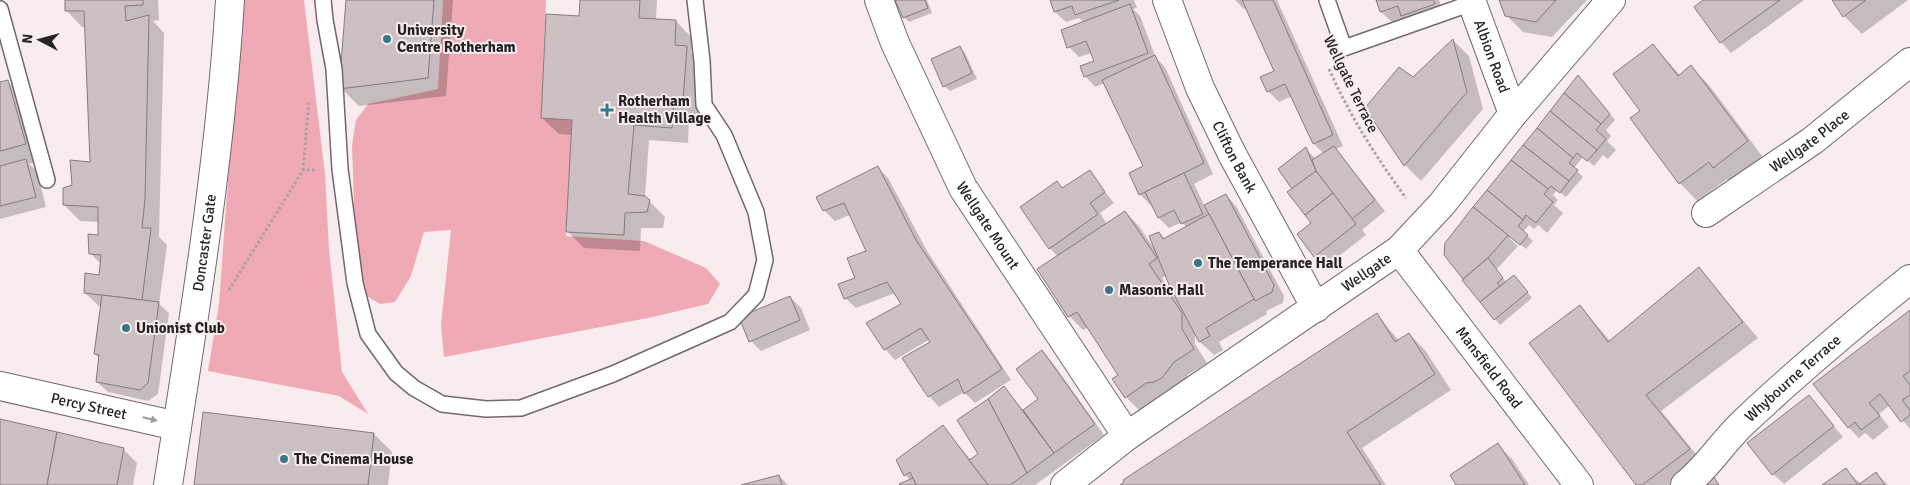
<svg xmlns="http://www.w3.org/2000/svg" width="1910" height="485" font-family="Signika,sans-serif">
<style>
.green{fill:#efaab6}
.shadow{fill:#0003;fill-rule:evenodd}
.building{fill:#ccc0c2;stroke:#867b7d}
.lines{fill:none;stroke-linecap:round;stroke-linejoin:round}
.lane-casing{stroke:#73696a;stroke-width:18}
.street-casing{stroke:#73696a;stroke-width:30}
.secondary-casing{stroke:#73696a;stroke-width:30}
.path{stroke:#aaa1a2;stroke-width:3;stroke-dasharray:2.5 2.5;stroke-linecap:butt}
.lane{stroke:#fff;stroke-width:15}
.street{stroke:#fff;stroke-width:28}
.secondary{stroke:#fff;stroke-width:28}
.oneway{fill:#9e9c9c}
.poi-dot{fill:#36788a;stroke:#f8ecee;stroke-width:2}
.labels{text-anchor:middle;stroke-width:4;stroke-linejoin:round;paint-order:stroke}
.poi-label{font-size:15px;font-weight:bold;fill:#272323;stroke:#f8ecee;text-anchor:start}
.street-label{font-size:15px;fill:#272323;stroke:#f8ecee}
</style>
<rect width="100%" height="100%" fill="#f8ecee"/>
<g class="green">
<polygon points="241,0 304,0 325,174 329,250 342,372 368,414 339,396 208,371 219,304"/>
<polygon points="443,0 546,0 541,118 572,120 566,236 644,241 706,268 720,284 708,304 648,318 444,357 441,325 451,230 424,232 411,276 395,302 380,304 357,290 352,145 356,120 368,104 438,89"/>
</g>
<g class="shadow">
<polygon points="66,0 158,0 159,20 153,21 164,33 159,237 167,245 159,304 169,313 158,394 148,401 108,392 97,382 100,359 95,354 102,309 85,293 100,276 101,264 90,253 100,236 99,222 80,221 64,205 73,186 91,163 86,27 82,27 66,10"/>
<polygon points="348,0 453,0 446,96 359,106 341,88"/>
<polygon points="581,0 657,0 656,20 676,21 692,38 691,52 702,64 698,118 689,117 688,143 649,140 645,197 665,217 663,228 641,228 640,251 584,248 568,232 573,135 559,134 542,118 580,17"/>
<polygon points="897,0 927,0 932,13 909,22 904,17"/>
<path d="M1052 0H1134L1137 8 1133 9 1140 16 1156 58 1165 67 1213 174 1194 184 1205 207 1226 195 1236 206 1284 296 1283 303 1266 311 1267 314 1219 342 1223 350 1214 355 1200 342 1195 332V344L1207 363 1188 375 1176 392 1168 396H1160L1140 411 1126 397 1120 375 1089 327 1083 330 1069 316 1039 270 1058 257 1050 248 1057 183 1064 189 1089 172 1114 203 1100 213 1107 224 1125 212 1139 226 1153 247 1159 233 1165 239 1187 228 1182 222 1169 228 1159 218 1152 204 1150 205 1140 194 1145 167 1105 83 1095 87 1085 76 1095 62 1092 53 1079 57 1069 47 1084 23 1079 18 1066 22 1055 12ZM1167 275 1177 297 1176 298 1162 278Z"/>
<polygon points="1235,0 1277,0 1343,146 1336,149 1385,211 1362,230 1366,235 1325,267 1315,256 1313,223 1294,189 1306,149 1316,159 1324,154 1314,144 1292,96 1279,102 1268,91 1275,71 1247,8 1244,9"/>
<polygon points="1378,0 1439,0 1444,15 1412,25 1405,18 1392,22 1381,12"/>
<polygon points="1501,0 1587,0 1552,37 1523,32 1506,15"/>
<polygon points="1706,0 1804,0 1731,53 1721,42"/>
<polygon points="1833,0 1908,0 1862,34 1844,16"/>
<polygon points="1453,40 1469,56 1483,109 1421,181 1405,165 1367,108 1413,79"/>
<polygon points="1653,45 1680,75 1691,67 1709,85 1765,160 1732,185 1727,179 1697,201 1680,183 1642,111"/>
<polygon points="960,48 965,53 977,79 950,91 944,86"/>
<polygon points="7,81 23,97 41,160 29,164 37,171 46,207 0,219 0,83"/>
<polygon points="1584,82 1615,120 1606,130 1611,136 1607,141 1616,150 1608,159 1603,155 1594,166 1583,157 1574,168 1583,177 1566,197 1557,190 1553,195 1558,200 1554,205 1563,213 1547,233 1538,225 1534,229 1529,225 1523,232 1533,241 1526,249 1511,237 1509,238 1518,246 1496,270 1507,283 1519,282 1532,298 1500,325 1463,280 1465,279 1445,254"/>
<polygon points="878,168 888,178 927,251 1011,380 975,403 964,392 939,407 929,396 932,342 930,339 895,360 885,349 903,304 895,293 856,308 845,298 857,279 868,252 850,215 835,221 824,210"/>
<polygon points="1699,269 1758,338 1661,411 1705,465 1679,485 1637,485 1580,306 1611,342"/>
<polygon points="790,297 801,308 810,330 761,351 751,341"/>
<polygon points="1910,311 1910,429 1890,405 1879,414 1889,427 1873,440 1865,433 1859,438 1849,428"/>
<polygon points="1377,314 1399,341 1409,334 1425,350 1451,390 1362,448 1386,485 1122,485"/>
<polygon points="1042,351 1052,362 1104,435 1035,485 901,485 910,480 905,475 943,427 971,460 980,454 1004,388 1024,411 1040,400"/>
<polygon points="1809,396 1843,437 1784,484 1773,474"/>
<polygon points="0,420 123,449 137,463 133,485 0,485"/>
<polygon points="374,434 392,452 388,485 195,485"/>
<polygon points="1498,445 1512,459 1529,485 1458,485"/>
<polygon points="1846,470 1861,484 1876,473 1888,485 1824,485"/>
<polygon points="779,476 788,485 746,485"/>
</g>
<g class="building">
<polygon points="65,0 143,0 143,5 125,6 126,21 149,15 145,199 142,228 151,228 142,300 84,293 85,273 99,275 101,255 89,254 88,234 98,235 98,207 63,205 63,188 72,185 70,160 90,162 84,11 65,11"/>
<polygon points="346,0 434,0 428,78 339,89"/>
<polygon points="580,0 640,0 639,18 676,20 675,45 687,46 683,102 674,101 672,128 634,125 628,194 645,196 650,200 647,212 625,213 624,235 566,232 572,120 541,118 546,14 579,16"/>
<polygon points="895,0 925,0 928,8 903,18"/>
<polygon points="1050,0 1119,0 1075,15 1072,6 1054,12"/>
<polygon points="1242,0 1273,0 1333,135 1313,144 1285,84 1267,92 1260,77 1274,71"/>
<polygon points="1376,0 1433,0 1435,4 1401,16 1398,6 1380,12"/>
<polygon points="1499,0 1556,0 1536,22 1505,16"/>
<polygon points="1703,0 1780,0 1720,43 1694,7"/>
<polygon points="1832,0 1866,0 1843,17"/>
<polygon points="1130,4 1148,53 1084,77 1080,66 1094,61 1086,41 1067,48 1061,30"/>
<polygon points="1453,39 1467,92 1404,166 1365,108 1399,67 1413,77"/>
<polygon points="1653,44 1678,76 1691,65 1748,141 1713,168 1709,162 1679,184 1630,118 1640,111 1613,74"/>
<polygon points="960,46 972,73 943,87 931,59"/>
<polygon points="1155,55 1204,163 1139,195 1129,173 1143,166 1102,80"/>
<polygon points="1578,75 1610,114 1601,124 1564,93"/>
<polygon points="8,80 26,144 0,151 0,82"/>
<polygon points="1564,93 1601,124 1596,130 1606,139 1597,150 1550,111"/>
<polygon points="1550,111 1597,150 1587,161 1577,153 1573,158 1537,128"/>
<polygon points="1537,128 1573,158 1569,163 1578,170 1569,181 1523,145"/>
<polygon points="1523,145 1569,181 1560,193 1551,186 1548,189 1511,160"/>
<polygon points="1334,146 1375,200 1352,219 1316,171 1312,160"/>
<polygon points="1306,147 1316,171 1292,189 1278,169"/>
<polygon points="26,159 36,197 0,206 0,166"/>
<polygon points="1511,160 1548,189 1544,194 1553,202 1536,223 1526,215 1523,220 1487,190"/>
<polygon points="878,166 916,240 1002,369 964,394 958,379 928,397 902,358 930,342 921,328 884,350 866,323 901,304 887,282 844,299 838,284 855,278 847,258 866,251 844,203 823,211 816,197"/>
<polygon points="1090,170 1105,192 1090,203 1098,214 1049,249 1020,207 1057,181 1062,188"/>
<polygon points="1316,171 1333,193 1305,215 1287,192"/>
<polygon points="1184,173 1203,214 1181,224 1174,210 1158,218 1145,192"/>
<polygon points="1487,190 1523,220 1518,226 1528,235 1520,245 1473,207"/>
<polygon points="1333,193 1356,224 1314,257 1297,234 1311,223 1305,215"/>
<polygon points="1226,194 1274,285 1272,292 1255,301 1204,205"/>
<polygon points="1473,207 1508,235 1488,258 1463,279 1444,255 1445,243"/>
<polygon points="1125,211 1157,258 1149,264 1182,313 1182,329 1194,349 1174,362 1162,378 1154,382 1146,383 1125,398 1112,379 1118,375 1077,312 1068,317 1037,269"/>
<polygon points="1209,214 1254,299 1206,328 1210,336 1199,342 1170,287 1149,236 1159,232 1163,239"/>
<polygon points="1488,258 1503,278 1497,283 1500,286 1480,302 1462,280"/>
<polygon points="1699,267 1743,322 1646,395 1690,449 1642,485 1636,485 1529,343 1580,305 1608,342"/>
<polygon points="1514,275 1528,292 1494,320 1480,302"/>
<polygon points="102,295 159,302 148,383 140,390 96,382 99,355 94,354"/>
<polygon points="790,296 800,320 749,342 739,317"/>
<polygon points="1910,310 1910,371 1903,376 1910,385 1910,395 1902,400 1910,410 1910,415 1901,422 1880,394 1869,403 1880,416 1861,430 1855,422 1848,428 1813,384"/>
<polygon points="1377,313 1395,342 1409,333 1435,374 1347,432 1381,485 1120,485 1124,482 1123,480"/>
<polygon points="1042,350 1095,424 1054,453 1023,410 1038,399 1016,369"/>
<polygon points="1004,386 1054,453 1027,473 988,399"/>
<polygon points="1809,395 1834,426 1772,475 1747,443"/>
<polygon points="988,399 1027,473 1010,485 988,485 969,460 978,454 957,420"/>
<polygon points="203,412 374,433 368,485 194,485"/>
<polygon points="0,419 57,432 47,485 0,485"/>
<polygon points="943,425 969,460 988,485 916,485 910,472 904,476 896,460"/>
<polygon points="57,432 124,448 117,485 47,485"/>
<polygon points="1498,443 1525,485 1456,485 1450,475"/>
<polygon points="1846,468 1858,485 1876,472 1885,485 1822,485"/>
<polygon points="1712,474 1719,485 1697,485"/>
<polygon points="779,475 782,485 741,485"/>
<polygon points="913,478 916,485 900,485 899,484"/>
</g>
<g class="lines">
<g class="lane-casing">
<g id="lane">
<polyline points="323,0 325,20 334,69 340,169 355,283 368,334 396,373 414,388 442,404 486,409 521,408 613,374 730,322 756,295 765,260 756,212 724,135 704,105 702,61 695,0"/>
<polyline points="1327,0 1344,48 1472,3"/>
<polyline points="0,9 47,180"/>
</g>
</g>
<g class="street-casing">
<g id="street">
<path id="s1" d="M879 0 895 43 963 188 1127 436"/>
<path id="s2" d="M1167 0 1200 88 1232 154 1316 308"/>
<path id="s3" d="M1471 0 1513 114"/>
<path id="s4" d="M1706 213 1812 141 1910 62"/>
<path id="s5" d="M0 386 177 426"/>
<path id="s6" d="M1685 485C1708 467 1723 441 1745 421 1798 371 1853 325 1910 279"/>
</g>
</g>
<g class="secondary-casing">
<g id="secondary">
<path id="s7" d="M1399 250 1579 485"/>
<path id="s8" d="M168 485C193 324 220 162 230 0"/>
<path id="s9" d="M1065 485 1127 436 1399 250 1442 204 1513 114 1611 0"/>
</g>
</g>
<g class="path">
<path d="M1329 69C1350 116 1376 157 1406 198"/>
<polyline points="303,170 309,101"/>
<polyline points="229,290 303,170 315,170"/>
</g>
<use href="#lane" class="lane"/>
<use href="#street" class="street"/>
<use href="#secondary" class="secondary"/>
</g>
<defs><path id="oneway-solid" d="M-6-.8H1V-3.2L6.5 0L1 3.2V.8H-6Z" transform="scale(1.25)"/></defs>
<use class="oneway" href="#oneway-solid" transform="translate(150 419) rotate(13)"/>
<g class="poi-dot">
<circle cx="387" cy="39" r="5"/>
<path d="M604.5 102.5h5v5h5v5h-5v5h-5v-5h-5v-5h5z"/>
<circle cx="1198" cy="263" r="5"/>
<circle cx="1109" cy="290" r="5"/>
<circle cx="126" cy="328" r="5"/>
<circle cx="284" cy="459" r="5"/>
</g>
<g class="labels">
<g class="poi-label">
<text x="397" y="35">University<tspan x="397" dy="17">Centre Rotherham</tspan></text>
<text x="618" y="106">Rotherham<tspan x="618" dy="17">Health Village</tspan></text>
<text x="1208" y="268">The Temperance Hall</text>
<text x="1119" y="295">Masonic Hall</text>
<text x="136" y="333">Unionist Club</text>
<text x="294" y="464">The Cinema House</text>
</g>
<g class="street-label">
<text dy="5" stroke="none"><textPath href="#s3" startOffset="60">Albion Road</textPath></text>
<text transform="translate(1351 84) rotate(64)" y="5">Wellgate Terrace</text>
<text dy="5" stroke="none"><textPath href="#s4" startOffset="126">Wellgate Place</textPath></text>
<text dy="5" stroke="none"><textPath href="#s2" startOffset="171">Clifton Bank</textPath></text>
<text dy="5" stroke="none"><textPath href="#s1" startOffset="251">Wellgate Mount</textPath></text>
<text dy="5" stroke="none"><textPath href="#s8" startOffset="245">Doncaster Gate</textPath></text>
<text dy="5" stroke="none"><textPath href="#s9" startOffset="369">Wellgate</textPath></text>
<text dy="5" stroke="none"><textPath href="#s7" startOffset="148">Mansfield Road</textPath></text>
<text dy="5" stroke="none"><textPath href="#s6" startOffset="152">Whybourne Terrace</textPath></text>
<text dy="5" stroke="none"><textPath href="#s5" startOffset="91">Percy Street</textPath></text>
</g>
</g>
<g transform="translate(40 40) rotate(276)" stroke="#f8ecee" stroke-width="4" paint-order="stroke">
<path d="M0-4L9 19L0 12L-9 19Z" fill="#272323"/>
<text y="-8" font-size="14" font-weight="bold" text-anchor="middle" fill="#272323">N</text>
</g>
</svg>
